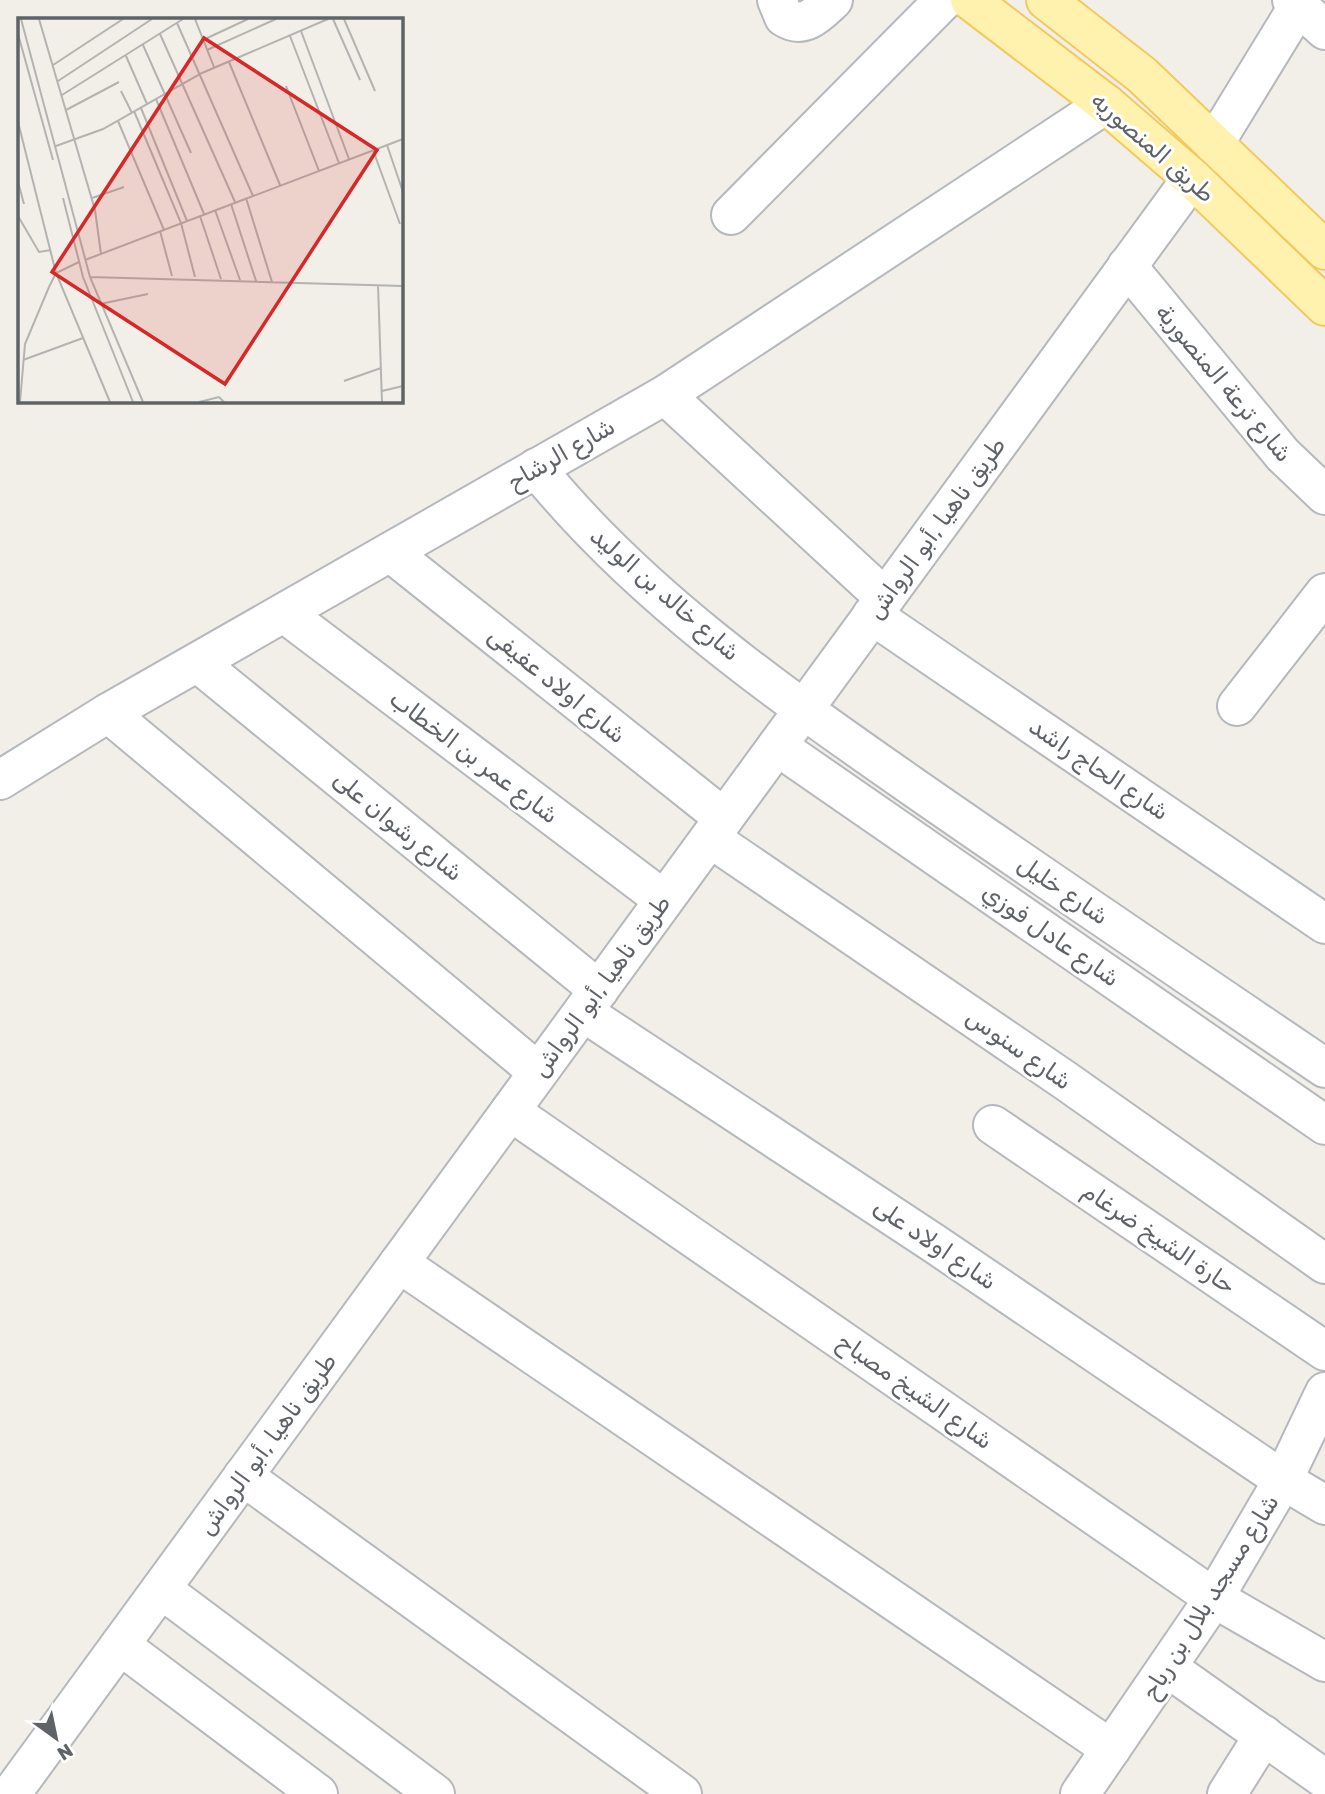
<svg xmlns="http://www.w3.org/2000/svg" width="1325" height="1794" font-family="Rubik,Vazirmatn,sans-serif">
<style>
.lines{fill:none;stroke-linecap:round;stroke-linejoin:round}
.minor-casing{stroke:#b5b8bc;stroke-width:42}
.major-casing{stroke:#f2c960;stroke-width:42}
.minor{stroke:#fff;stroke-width:38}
.major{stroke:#fff2af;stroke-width:38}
.labels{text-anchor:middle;stroke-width:6;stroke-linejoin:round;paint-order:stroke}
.street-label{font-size:24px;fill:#5f6368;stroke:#fff}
.inset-road{fill:none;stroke:#b3b3b1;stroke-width:2}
.view{fill:#d62828;fill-opacity:0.15;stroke:#d62828;stroke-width:3.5}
.inset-edge{fill:none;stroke:#5f6368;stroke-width:3.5}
</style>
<rect width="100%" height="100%" fill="#f1efe8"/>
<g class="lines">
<g class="minor-casing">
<g id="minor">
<path d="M777 0 784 17C804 30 818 14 833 0"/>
<polyline points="1292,0 1325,30"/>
<polyline points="1214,144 1299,5 1299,0"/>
<polyline points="731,215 944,0"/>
<polyline points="1127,266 1283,455 1325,495"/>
<polyline points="665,395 885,598"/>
<path d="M536 468C641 598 783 696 919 791 1053 884 1189 976 1325 1068"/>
<polyline points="390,552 724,818"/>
<polyline points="284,613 664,900"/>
<polyline points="872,615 1325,924"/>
<polyline points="198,663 599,990"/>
<polyline points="1237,706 1325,593"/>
<polyline points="108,713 538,1072"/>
<polyline points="777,746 1325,1125"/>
<polyline points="0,780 108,713 665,395 1106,104"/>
<polyline points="710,838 1066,1081 1325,1264"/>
<polyline points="583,1012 935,1244 1283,1480 1325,1505"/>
<polyline points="510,1111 1214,1598 1325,1662"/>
<polyline points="993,1125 1325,1351"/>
<polyline points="399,1263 1111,1749"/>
<polyline points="243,1476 682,1794"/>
<polyline points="161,1589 435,1794"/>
<polyline points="120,1645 318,1794"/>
<polyline points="1168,1668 1325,1779"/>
<polyline points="11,1794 1192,178"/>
<polyline points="1080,1794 1214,1598 1283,1480 1325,1392"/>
<polyline points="1227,1794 1264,1735"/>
</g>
</g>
<g class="major-casing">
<g id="major">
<polyline points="970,0 1106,104 1192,178 1325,306"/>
<polyline points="1046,0 1142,75 1325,250"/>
</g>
</g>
<use href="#minor" class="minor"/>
<use href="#major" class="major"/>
</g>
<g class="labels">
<g class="street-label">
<text transform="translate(1153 147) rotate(41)" y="8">طريق المنصوريه</text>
<text transform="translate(1224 383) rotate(50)" y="8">شارع ترعة المنصورية</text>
<text transform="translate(561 454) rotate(-30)" y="8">شارع الرشاح</text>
<text transform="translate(936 528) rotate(-54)" y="8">طريق ناهيا ,أبو الرواش</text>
<text transform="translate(665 594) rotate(41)" y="8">شارع خالد بن الوليد</text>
<text transform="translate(557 685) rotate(39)" y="8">شارع اولاد عفيفى</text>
<text transform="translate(474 757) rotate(37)" y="8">شارع عمر بن الخطاب</text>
<text transform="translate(1099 769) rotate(34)" y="8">شارع الحاج راشد</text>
<text transform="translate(398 826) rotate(39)" y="8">شارع رشوان على</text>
<text transform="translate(1063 890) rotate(34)" y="8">شارع خليل</text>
<text transform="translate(1051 935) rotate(35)" y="8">شارع عادل فوزي</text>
<text transform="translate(601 986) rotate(-54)" y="8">طريق ناهيا ,أبو الرواش</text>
<text transform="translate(1019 1049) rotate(35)" y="8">شارع سنوس</text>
<text transform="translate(1159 1238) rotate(34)" y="8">حارة الشيخ ضرغام</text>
<text transform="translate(935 1244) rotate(34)" y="8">شارع اولاد على</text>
<text transform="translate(915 1391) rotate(35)" y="8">شارع الشيخ مصباح</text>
<text transform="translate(267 1444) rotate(-54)" y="8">طريق ناهيا ,أبو الرواش</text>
<text transform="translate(1210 1597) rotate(-58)" y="8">شارع مسجد بلال بن رباح</text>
</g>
</g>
<g transform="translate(18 18)">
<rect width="385" height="385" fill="#f1efe8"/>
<path class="inset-road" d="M3 1 72 259 125 384M21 1 77 192 83 236M177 1 196 49M315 1 342 62M326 1 357 73M159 5 235 178M283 13 331 141M0 16 35 142M142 16 217 184M272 18 321 145M185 22 230 1M125 27 173 135M189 32 258 1M108 38 129 86M211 44 262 167M35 47 105 1M40 63 134 1M268 68 301 153M103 73 114 95M44 77 165 1M138 81 186 196M123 90 169 203M48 92 101 64M116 93 163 205 177 259M100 103 146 212M0 104 38 255 92 384M369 127 385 174M38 128 85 111 184 55 310 1M355 132 382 206M0 164 6 186M45 180 65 259 115 384M74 180 106 169M228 180 254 264M213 186 238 263M197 192 222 262M0 198 21 234 33 232M182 198 203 261M142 213 154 258M67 242 385 121M72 259 385 268M360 267 364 384M82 286 130 276M5 342 65 320M326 363 363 350M364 373 385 368M2 384 7 326 31 269 38 255 61 244M181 384 201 379 206 384"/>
<path class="view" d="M186 20 359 132 207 366 34 254Z"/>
<rect width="385" height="385" class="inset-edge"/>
</g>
<g transform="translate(56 1738) rotate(147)" stroke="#ffffff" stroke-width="5" paint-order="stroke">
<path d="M0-5L12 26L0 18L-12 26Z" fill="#5f6368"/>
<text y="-10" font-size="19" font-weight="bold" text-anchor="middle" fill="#5f6368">N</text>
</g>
</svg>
